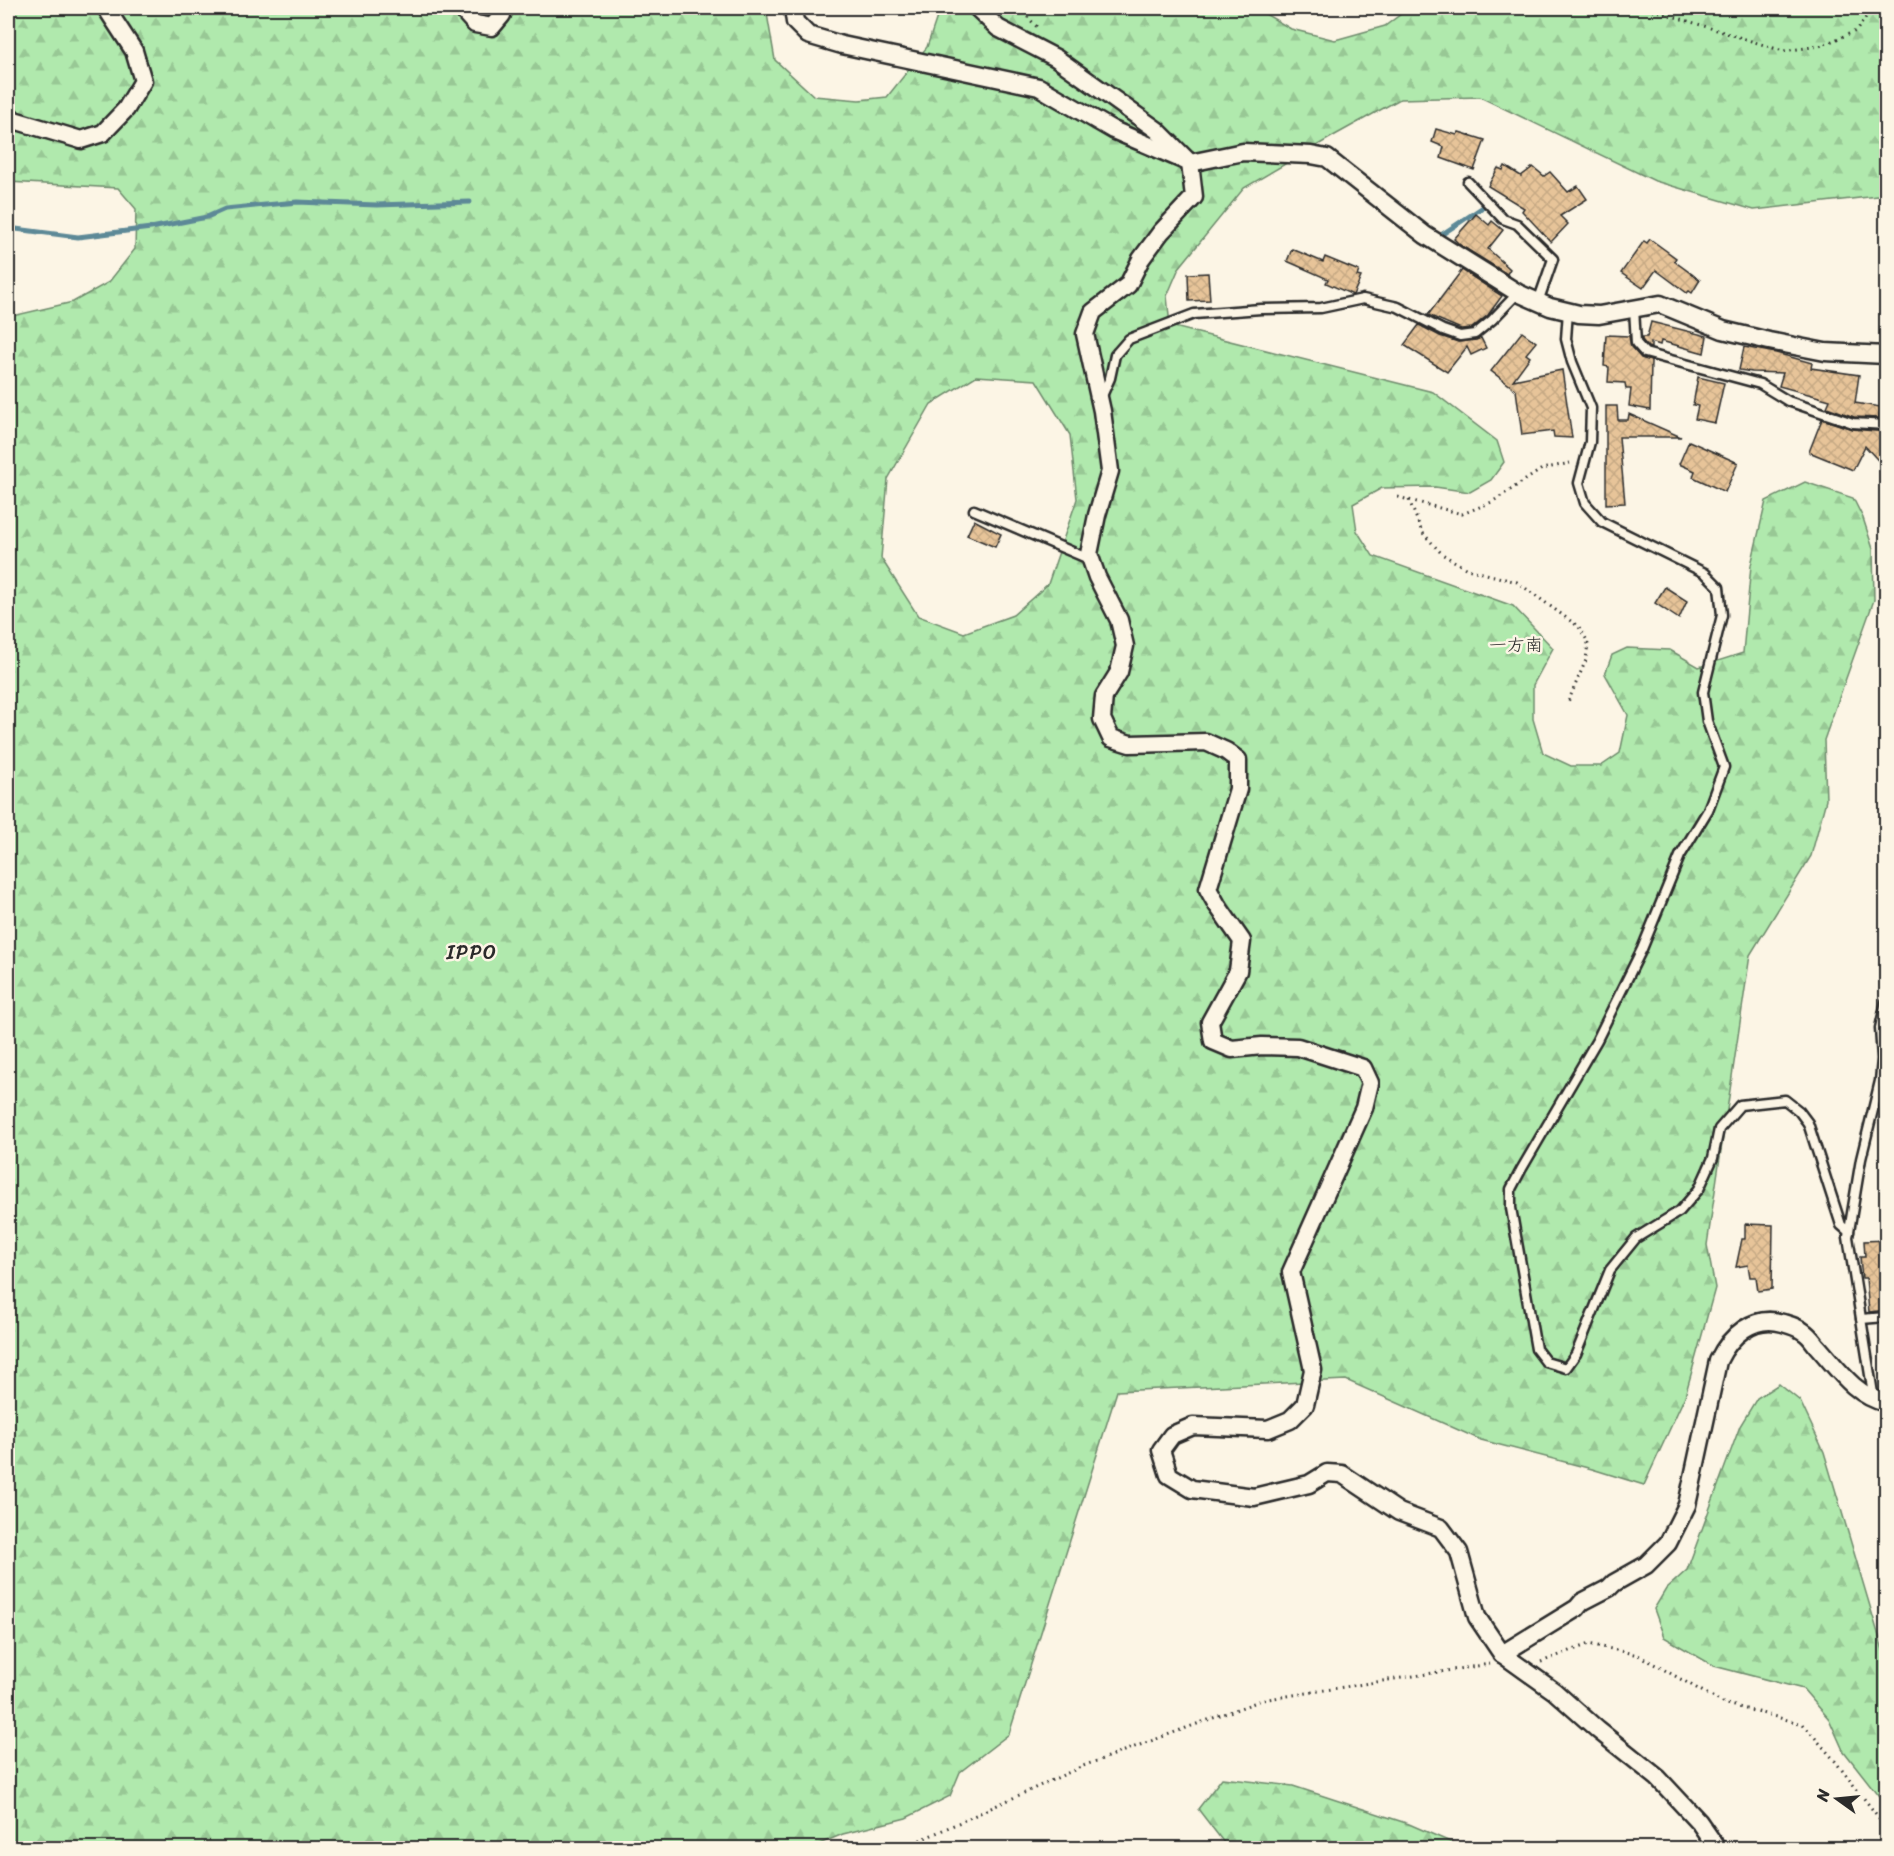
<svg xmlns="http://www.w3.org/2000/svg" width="1894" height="1856" font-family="Sriracha,'Klee One',sans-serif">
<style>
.forest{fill:url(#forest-firs);stroke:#6e8a6c;stroke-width:1.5;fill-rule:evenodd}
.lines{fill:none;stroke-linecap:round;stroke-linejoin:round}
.stream{stroke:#5d8997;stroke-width:5}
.building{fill:url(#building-cross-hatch);stroke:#2b2b2b;stroke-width:1.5}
.lane-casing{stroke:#2b2b2b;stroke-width:13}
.street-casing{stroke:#2b2b2b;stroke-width:21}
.path{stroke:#2b2b2b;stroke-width:3;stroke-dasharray:1.5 4.5;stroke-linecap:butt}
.lane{stroke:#fcf5e5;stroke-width:8}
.street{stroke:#fcf5e5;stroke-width:16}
.labels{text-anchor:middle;stroke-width:5;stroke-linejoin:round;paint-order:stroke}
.neighbourhood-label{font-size:18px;fill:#2b2b2b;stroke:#fcf5e5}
.quarter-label{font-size:20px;letter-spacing:1.5px;fill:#2b2b2b;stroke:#fcf5e5}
</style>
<defs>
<pattern id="forest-firs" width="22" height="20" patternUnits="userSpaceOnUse" patternTransform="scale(1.5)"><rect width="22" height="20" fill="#b0e9ad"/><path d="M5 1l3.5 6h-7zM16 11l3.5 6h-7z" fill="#98c895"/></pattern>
<pattern id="building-cross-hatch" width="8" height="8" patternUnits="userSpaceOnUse" patternTransform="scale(1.5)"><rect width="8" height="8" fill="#e7c499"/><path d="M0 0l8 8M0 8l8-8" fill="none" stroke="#c6a984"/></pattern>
</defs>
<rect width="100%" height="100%" fill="#fcf5e5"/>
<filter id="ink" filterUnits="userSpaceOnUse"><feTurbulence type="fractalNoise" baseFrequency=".0167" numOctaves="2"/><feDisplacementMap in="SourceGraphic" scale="12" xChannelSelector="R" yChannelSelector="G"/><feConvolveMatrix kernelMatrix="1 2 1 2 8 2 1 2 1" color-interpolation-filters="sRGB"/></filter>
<g filter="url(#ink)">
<g class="forest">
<path d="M8 8H766L775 60 814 96 859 100 887 97 927 47 940 8H1255L1291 29 1335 40 1385 26 1409 8H1886V195L1754 210 1655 181 1480 97 1400 99 1335 135 1244 188 1179 268 1167 296 1170 326 1433 392 1497 441 1504 462 1491 480 1470 492 1435 487 1382 488 1353 504 1357 531 1373 556 1513 606 1553 648 1533 685V719L1543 753 1571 766H1601L1620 753 1628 715 1605 674 1612 655 1627 648 1670 650 1699 667 1743 653 1751 565 1766 501 1805 482 1853 498 1863 518 1873 549 1874 600 1824 740 1826 800 1811 856 1750 955 1707 1245 1715 1288 1685 1396 1644 1485 1592 1469 1481 1440 1346 1380 1117 1391 1009 1734 960 1772 950 1796 906 1818 843 1834 810 1848H8V317L73 302 109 282 135 249 136 209 118 188 8 182ZM976 376 1036 380 1070 435 1077 499 1048 584 1013 615 964 633 918 616 881 558 888 479 931 404Z"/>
<polygon points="1779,1384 1800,1401 1824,1452 1886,1660 1886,1805 1843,1750 1829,1719 1803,1689 1714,1666 1664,1637 1654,1609 1666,1589 1687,1570 1740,1426 1757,1398"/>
<polygon points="1222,1778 1293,1786 1409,1824 1464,1848 1228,1848 1198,1809"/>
</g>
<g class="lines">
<g class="stream">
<polyline points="8,228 78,237 151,228 207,217 225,209 297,202 377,205 470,202"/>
<polyline points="1441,235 1483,207"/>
</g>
</g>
<g class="building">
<polygon points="1436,129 1457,135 1459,132 1485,140 1474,170 1441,158 1444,147 1432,142"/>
<polygon points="1505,166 1521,176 1533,167 1544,176 1550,172 1568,192 1578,186 1587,199 1560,216 1568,224 1551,242 1522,211 1524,208 1488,186 1498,168 1503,170"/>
<polygon points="1476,214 1489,225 1492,221 1503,230 1488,249 1510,269 1507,274 1460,245 1454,239"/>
<polygon points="1650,239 1676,258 1674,261 1700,280 1692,293 1689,291 1687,293 1656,270 1643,288 1621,273 1644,241 1647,243"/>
<polygon points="1292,249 1323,262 1325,257 1359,271 1357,276 1361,277 1353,295 1326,283 1328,279 1287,261"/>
<polygon points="1462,270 1502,296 1488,315 1472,328 1461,329 1428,315"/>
<polygon points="1208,273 1210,300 1189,301 1188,274"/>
<polygon points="1651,322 1707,336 1704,353 1661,341 1660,345 1651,342 1651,348 1648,347 1642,340 1642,337 1647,337"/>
<polygon points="1419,325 1440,336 1458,342 1476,340 1481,338 1486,348 1471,355 1467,347 1447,372 1404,345"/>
<polygon points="1522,332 1536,342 1526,354 1530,357 1513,380 1562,370 1572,438 1554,437 1553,431 1522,435 1516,390 1491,371"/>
<polygon points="1606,335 1629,336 1631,347 1641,358 1651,361 1650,410 1629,406 1631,389 1626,389 1625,383 1608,382 1609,367 1604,366"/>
<polygon points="1744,347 1776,353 1812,363 1811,368 1859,375 1855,403 1881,407 1879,418 1854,417 1827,407 1830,400 1779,386 1783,373 1752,372 1739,370"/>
<polygon points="1698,377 1724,383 1715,423 1695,419 1698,406 1693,405"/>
<polygon points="1606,406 1617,406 1618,420 1628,420 1629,414 1681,437 1619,437 1625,503 1606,504"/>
<polygon points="1822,419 1852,429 1887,432 1887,470 1865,446 1853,470 1809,452"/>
<polygon points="1689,441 1738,463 1725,492 1693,477 1695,471 1679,464"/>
<polygon points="974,520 1001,534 995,547 967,535"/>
<polygon points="1665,587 1687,601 1679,619 1655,603"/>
<polygon points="1745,1224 1773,1225 1772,1289 1758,1291 1756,1277 1750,1277 1748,1265 1736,1267 1742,1239 1745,1239"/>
<polygon points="1887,1240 1887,1310 1869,1312 1866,1278 1862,1278 1860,1257 1865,1257 1864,1241"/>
</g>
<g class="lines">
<g class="lane-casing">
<g id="lane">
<polyline points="1468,182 1503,219 1517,224 1553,259 1538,302"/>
<polyline points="1634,308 1636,343 1645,353 1760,384 1788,401 1853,423 1886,425"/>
<polyline points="1568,311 1566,339 1572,362 1591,408 1590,442 1579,483 1585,503 1602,522 1705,573 1719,587 1722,615 1703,692 1707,721 1724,767 1708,810 1680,856 1642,949 1597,1040 1521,1170 1511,1189 1511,1208 1536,1349 1546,1362 1566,1368 1576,1354 1610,1270 1636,1238 1680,1211 1699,1189 1713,1158 1719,1129 1740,1105 1785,1100 1799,1111 1808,1123 1841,1225 1849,1232"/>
<polyline points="1101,398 1110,378 1115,355 1129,339 1194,314 1261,309 1321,308 1363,299 1398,307 1443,330 1460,336 1475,334 1492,320 1518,293"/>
<polyline points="974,510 1089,559"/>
<polyline points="1861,1319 1886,1317"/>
<polyline points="1874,1400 1848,1237 1861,1159 1880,1081 1882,1059 1880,1028 1886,1002"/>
</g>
</g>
<g class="street-casing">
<g id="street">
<polyline points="465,8 465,13 475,24 492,27 502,15 503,8"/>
<polyline points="793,8 795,22 808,35 842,45 1039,87 1113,130 1190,163 1243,152 1311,155 1327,158 1425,235 1518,293 1550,307 1579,314 1599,315 1660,304 1723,330 1769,341 1825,352 1886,355"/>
<polyline points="977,8 998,28 1056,58 1157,130 1190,163 1194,197 1161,232 1141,259 1128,285 1093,312 1085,334 1102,411 1110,471 1097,515 1089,554 1097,577 1119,620 1125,646 1119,672 1104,696 1102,719 1111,738 1130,744 1206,742 1226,751 1238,760 1238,789 1208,889 1217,905 1242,941 1238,971 1210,1022 1213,1041 1232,1049 1262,1046 1298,1047 1363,1068 1370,1083 1364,1108 1291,1272 1313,1370 1305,1405 1290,1420 1268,1429 1193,1426 1172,1435 1161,1450 1169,1475 1192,1489 1254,1497 1309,1484 1327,1473 1342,1474 1399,1512 1441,1528 1459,1552 1477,1617 1502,1654 1554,1691 1598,1730 1658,1778 1699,1822 1717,1848"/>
<polyline points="8,114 14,120 81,140 103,133 126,109 143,81 134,51 106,8"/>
<path d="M1502 1654 1577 1608 1582 1602 1609 1588 1614 1583 1646 1565 1668 1543 1687 1505 1718 1361C1730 1336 1753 1314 1783 1323 1790 1325 1798 1327 1804 1332 1809 1335 1813 1341 1817 1346 1837 1368 1855 1396 1886 1403"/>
</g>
</g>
<g class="path">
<polyline points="1019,8 1038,28"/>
<polyline points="1647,8 1783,51 1820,46 1856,31 1873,8"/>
<polyline points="1398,497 1462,514 1492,502 1542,469 1570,463"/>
<polyline points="1409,500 1422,532 1442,554 1467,569 1517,582 1579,627 1588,642 1586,660 1568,702"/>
<polyline points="1541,1662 1589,1644 1638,1655 1723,1703 1803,1724 1835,1761 1886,1827"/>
<polyline points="897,1848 923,1839 1083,1766 1262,1700 1490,1664"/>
</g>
<use href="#lane" class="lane"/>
<use href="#street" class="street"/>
</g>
</g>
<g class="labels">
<g class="neighbourhood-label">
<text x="1516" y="651">一方南</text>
</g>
<g class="quarter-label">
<text x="472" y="959">IPPO</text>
</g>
</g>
<rect width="1894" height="1856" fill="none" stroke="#fcf5e5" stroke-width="30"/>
<rect x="15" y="15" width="1864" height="1826" fill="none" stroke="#2b2b2b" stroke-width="2" filter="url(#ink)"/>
<g transform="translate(1837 1799) rotate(285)" stroke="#fcf5e5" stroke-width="4.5" paint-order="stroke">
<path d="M0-4.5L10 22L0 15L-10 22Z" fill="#2b2b2b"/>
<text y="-9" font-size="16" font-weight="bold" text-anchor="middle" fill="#2b2b2b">N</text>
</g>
</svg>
